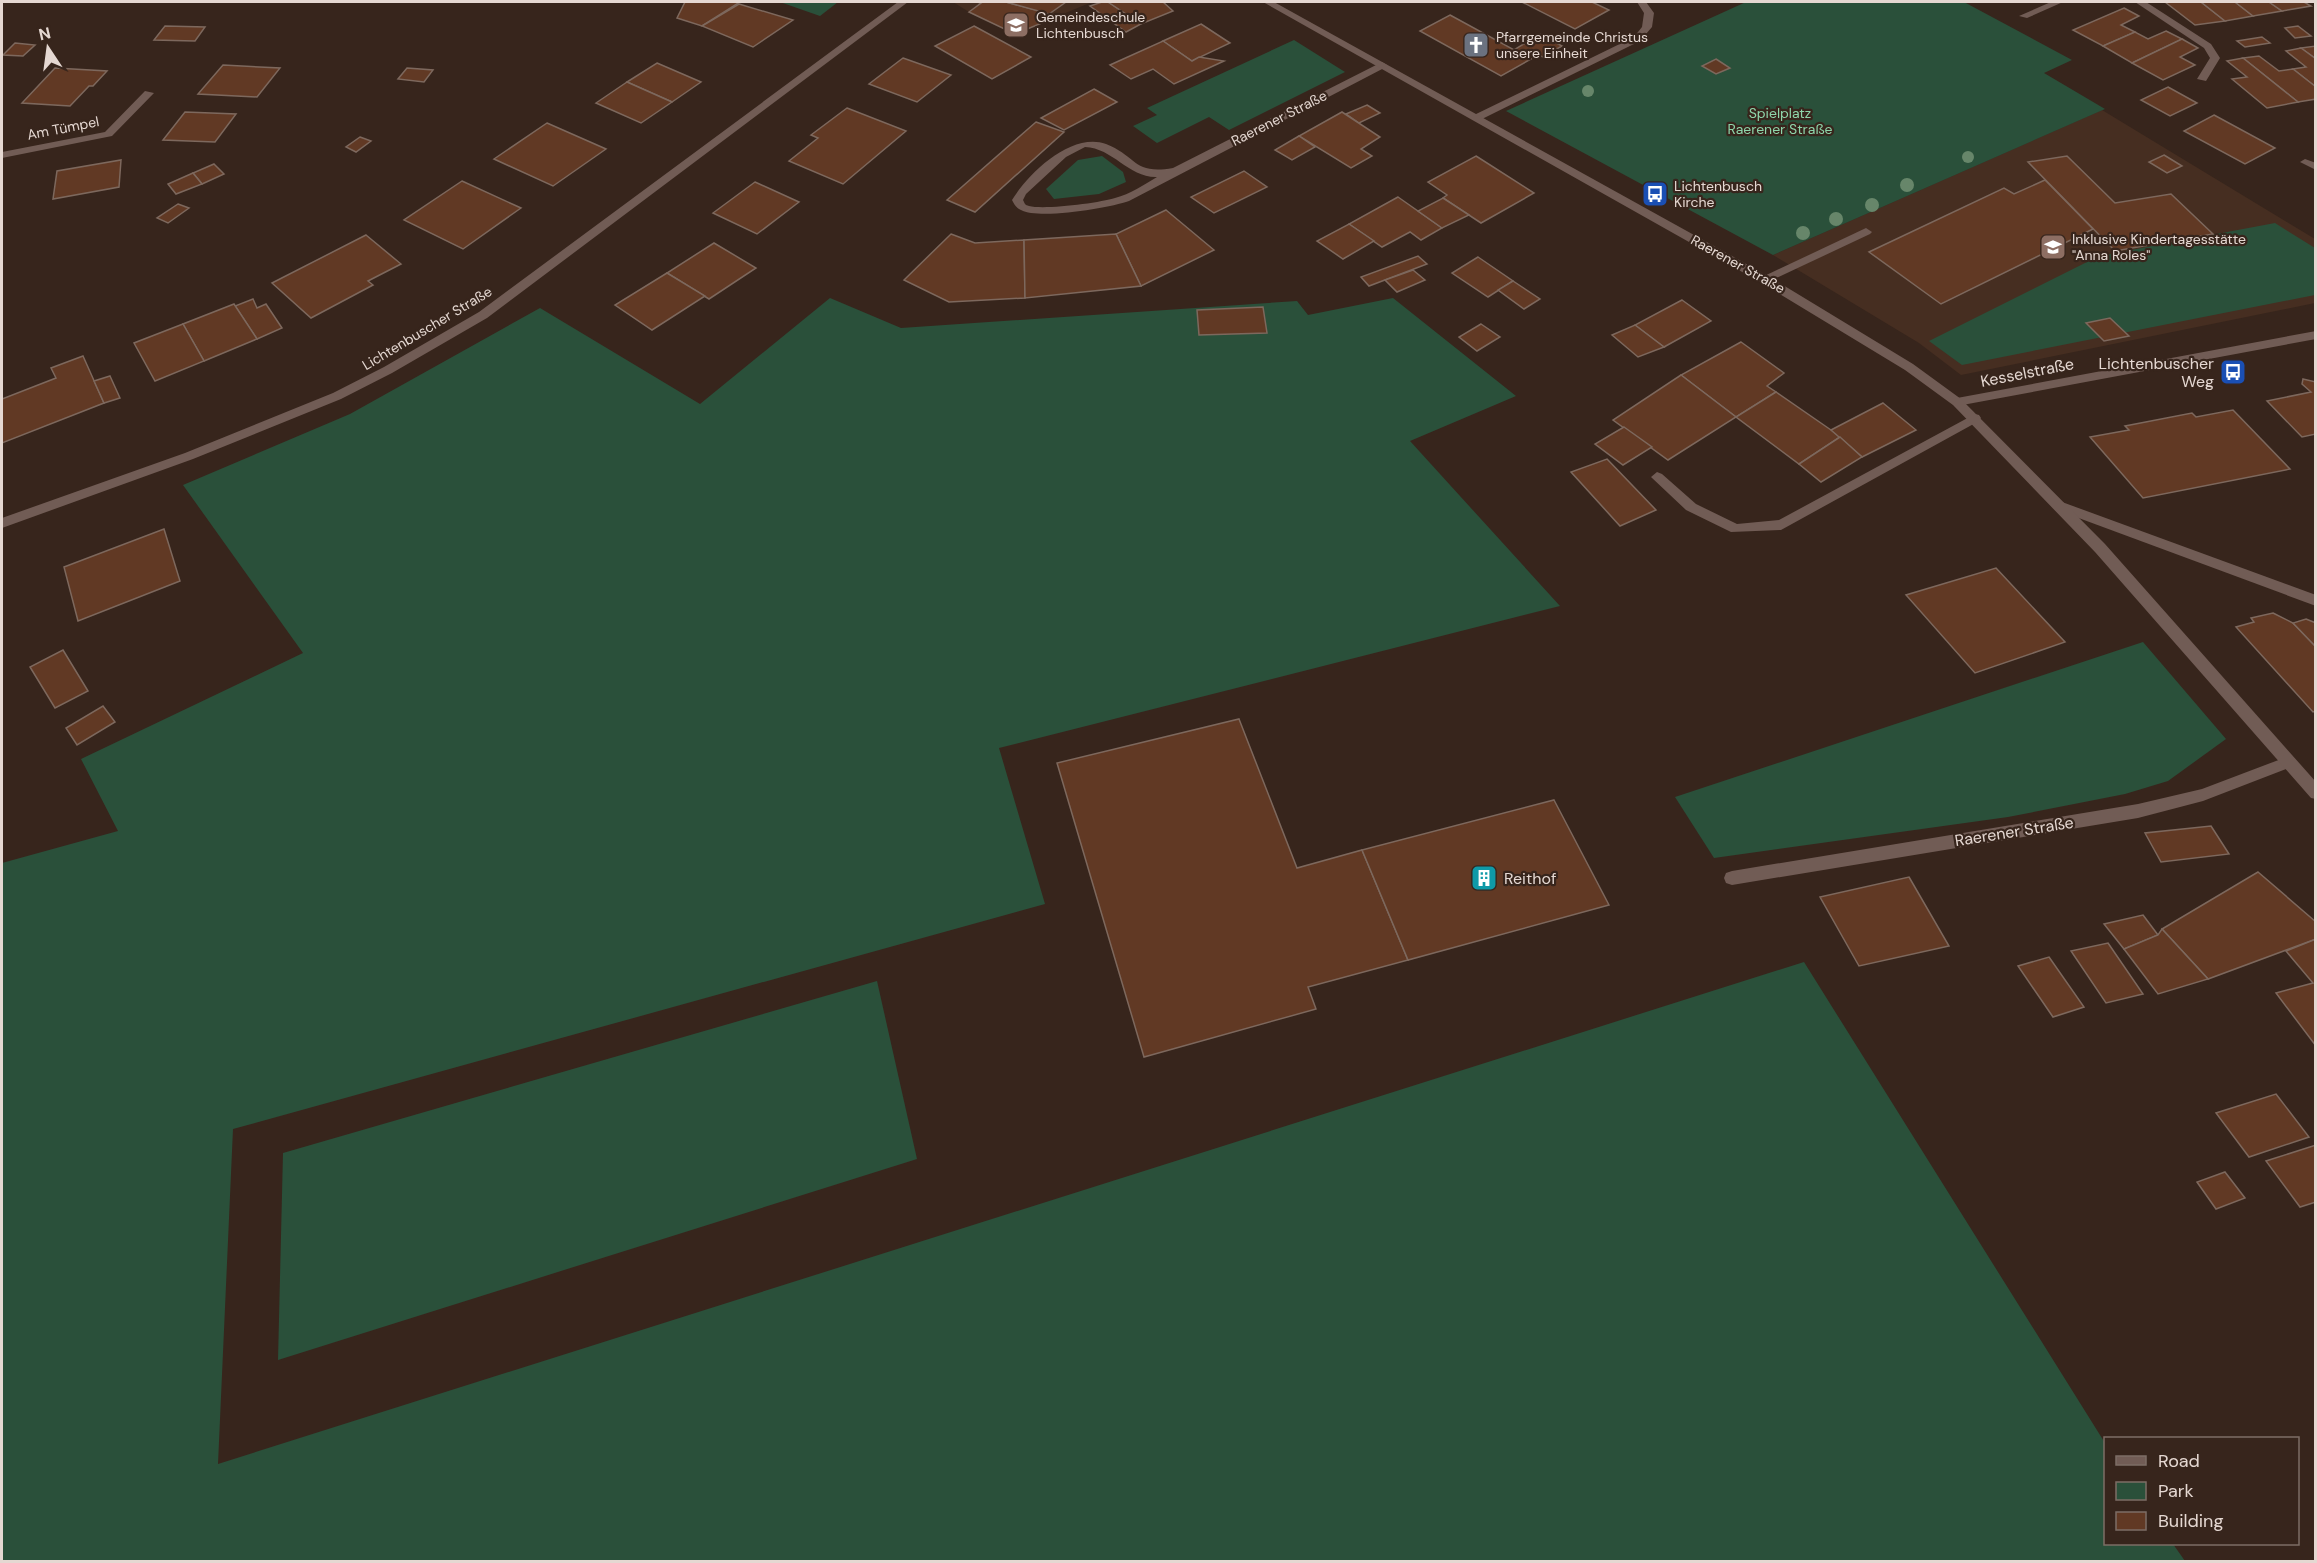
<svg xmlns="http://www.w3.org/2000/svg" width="2317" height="1563" font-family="'DM Sans',sans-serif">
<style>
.built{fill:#462e21}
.green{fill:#2a503a}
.building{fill:#613924;stroke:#7d685d;stroke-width:1.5}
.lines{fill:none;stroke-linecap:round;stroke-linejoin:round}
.service{fill:#715c55;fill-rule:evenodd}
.minor{fill:#715c55;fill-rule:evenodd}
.tertiary{fill:#715c55;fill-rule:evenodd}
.tree{fill:#67866a}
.labels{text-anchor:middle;stroke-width:4.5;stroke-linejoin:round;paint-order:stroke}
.far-poi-label{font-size:14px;fill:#e5d8d2;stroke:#37251c;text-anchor:start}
.far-park-label{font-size:14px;fill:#8ed5aa;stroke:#37251c}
.far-street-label{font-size:14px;fill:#e5d8d2;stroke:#37251c}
.poi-label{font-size:16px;fill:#e5d8d2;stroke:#37251c;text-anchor:end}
.street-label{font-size:16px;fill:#e5d8d2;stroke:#37251c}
</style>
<rect width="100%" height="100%" fill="#37251c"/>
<g class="built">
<polygon points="953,2 1092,2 1015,34 969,12"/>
<polygon points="2102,110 2315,239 2315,303 1961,375 1919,343 1773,255"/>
</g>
<g class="green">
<polygon points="780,2 838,2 820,16"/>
<polygon points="1746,2 1964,2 2072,60 2044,73 2105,109 1773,255 1506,111"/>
<polygon points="1294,40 1345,72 1229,130 1209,117 1157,143 1133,126 1157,115 1147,108"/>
<polygon points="1102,156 1123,172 1126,182 1099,194 1054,199 1046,189 1078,160"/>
<polygon points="2275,223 2315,248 2315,295 1962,365 1929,341 2099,256"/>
<polygon points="830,298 901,328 1297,301 1308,315 1393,298 1516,396 1410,441 1560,606 999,748 1045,904 233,1129 218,1464 1804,962 2105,1443 2106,1544 2173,1544 2185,1561 2,1562 2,863 118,831 81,759 303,653 183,485 350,414 540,308 700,404"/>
<polygon points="2143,642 2226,739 2168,781 2125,794 2008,817 1714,858 1675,797"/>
<polygon points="877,981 917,1159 278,1360 283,1153"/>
</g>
<g class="building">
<polygon points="685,2 740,2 702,26 677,18"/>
<polygon points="977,2 1006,2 1059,16 1015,34 969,12 981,3"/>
<polygon points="1006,2 1066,2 1049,14"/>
<polygon points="1102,2 1108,2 1141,24 1126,32 1090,6"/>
<polygon points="1108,2 1163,2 1173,11 1141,24"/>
<polygon points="1522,2 1592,2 1609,10 1575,29"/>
<polygon points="2165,2 2201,2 2225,21 2195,25"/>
<polygon points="2201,2 2235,2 2253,16 2225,21"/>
<polygon points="2235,2 2269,2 2282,11 2253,16"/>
<polygon points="2269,2 2304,2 2311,6 2282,11"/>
<polygon points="739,4 793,20 753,47 702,26"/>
<polygon points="2124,8 2139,16 2121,25 2135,32 2103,46 2073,30"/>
<polygon points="1450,15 1514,50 1540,34 1562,46 1543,57 1538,55 1501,76 1420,31"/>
<polygon points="1201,24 1230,43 1192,61 1163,41"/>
<polygon points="165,26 205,27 195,41 154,40"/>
<polygon points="974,26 1031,57 992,79 935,46"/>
<polygon points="2298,26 2311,36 2295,38 2285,28"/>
<polygon points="2166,31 2182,39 2132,63 2103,46 2135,32 2148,39"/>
<polygon points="2262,37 2270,43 2245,47 2237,41"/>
<polygon points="2182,39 2198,48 2180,57 2195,65 2163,80 2132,63"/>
<polygon points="1163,41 1192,61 1199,57 1224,61 1174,84 1153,69 1131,79 1110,65"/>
<polygon points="15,43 35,45 23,56 3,55"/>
<polygon points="2316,46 2316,59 2301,48"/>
<polygon points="2301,48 2316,59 2316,87 2293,69 2306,67 2286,51"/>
<polygon points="2259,56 2279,71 2293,69 2316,87 2316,99 2298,102 2243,58"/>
<polygon points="903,58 951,75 917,102 869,84"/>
<polygon points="2243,58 2298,102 2267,108 2232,79 2247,77 2227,61"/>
<polygon points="1716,59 1730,68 1716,74 1702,66"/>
<polygon points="657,63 701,82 672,102 627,82"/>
<polygon points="223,65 280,68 257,97 198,94"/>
<polygon points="55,68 107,71 93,86 89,86 70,106 22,103"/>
<polygon points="407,68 433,70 424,82 398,79"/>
<polygon points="627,82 672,102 641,123 596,103"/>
<polygon points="2168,87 2197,103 2170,116 2141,100"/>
<polygon points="1094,89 1117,102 1064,130 1041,118"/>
<polygon points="1367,105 1380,113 1359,123 1346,114"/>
<polygon points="847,108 906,131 843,184 789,161 818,138 811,135"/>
<polygon points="185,112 236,114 215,142 163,140"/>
<polygon points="1342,112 1380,137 1361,149 1372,156 1351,168 1299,136"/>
<polygon points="2214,115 2275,148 2245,164 2184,131"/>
<polygon points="1036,122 1064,132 975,212 947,200"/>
<polygon points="547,123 606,149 553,186 494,159"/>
<polygon points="1299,136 1315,147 1292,160 1275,150"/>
<polygon points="360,137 371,141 356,152 346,147"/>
<polygon points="2164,155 2182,166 2167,173 2149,162"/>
<polygon points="1476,156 1534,193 1481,223 1443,198 1447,195 1428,182"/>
<polygon points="2067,156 2115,203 2171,194 2213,234 2115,251 2028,162"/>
<polygon points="121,160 119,187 53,199 57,171"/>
<polygon points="214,164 224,174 202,184 193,173"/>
<polygon points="1244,171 1267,187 1214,213 1191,197"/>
<polygon points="193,173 202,184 176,194 168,184"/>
<polygon points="2045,180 2093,229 1941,304 1869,252 2004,188 2014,194"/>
<polygon points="462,181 521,208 463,249 404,220"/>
<polygon points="755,182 799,202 757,234 713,213"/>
<polygon points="1398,197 1442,228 1421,240 1410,232 1382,247 1349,224"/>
<polygon points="1443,198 1469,215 1442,228 1418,211"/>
<polygon points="178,204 189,208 168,223 157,218"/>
<polygon points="1166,210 1214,250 1141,286 1116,234"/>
<polygon points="1349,224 1374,241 1343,259 1317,241"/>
<polygon points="951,234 975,243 1024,240 1025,298 949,302 904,280"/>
<polygon points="1116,234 1141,286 1025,298 1024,240"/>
<polygon points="366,235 401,264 368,281 373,285 311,318 272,283"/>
<polygon points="714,243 756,268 709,299 667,273"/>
<polygon points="1418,256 1427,264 1369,286 1361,277"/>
<polygon points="1478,257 1513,281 1488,297 1452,273"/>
<polygon points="1413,270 1425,280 1397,292 1385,280"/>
<polygon points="667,273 705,296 652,330 615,305"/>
<polygon points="1513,281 1540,299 1524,309 1498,290"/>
<polygon points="253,299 257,308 266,304 282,328 257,339 235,306"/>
<polygon points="1682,300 1711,321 1664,347 1635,325"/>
<polygon points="234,304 257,339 204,361 183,324"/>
<polygon points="1263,307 1267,333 1199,335 1197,310"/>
<polygon points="2110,318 2129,336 2104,341 2086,323"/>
<polygon points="183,324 204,361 155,381 134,343"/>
<polygon points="1481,324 1500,337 1477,351 1459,337"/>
<polygon points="1635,325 1664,347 1638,357 1612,335"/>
<polygon points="1741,342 1784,373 1767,386 1776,392 1736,417 1681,375"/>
<polygon points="83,356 104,403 2,443 2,399 56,378 51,368"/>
<polygon points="1681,375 1736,417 1668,460 1613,420"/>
<polygon points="110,376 120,398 104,403 94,381"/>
<polygon points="2303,379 2316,382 2316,434 2302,437 2267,401 2311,392 2302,384"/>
<polygon points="1776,392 1831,430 1840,437 1799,464 1736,417"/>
<polygon points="1883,403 1916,430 1862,457 1831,430"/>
<polygon points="2233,410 2290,469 2143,498 2090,437 2129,430 2125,426 2192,413 2196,417"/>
<polygon points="1624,427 1652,447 1623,465 1595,444"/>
<polygon points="1840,437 1862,457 1821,482 1799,464"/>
<polygon points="1607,459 1656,510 1620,526 1571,472"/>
<polygon points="164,529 180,581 78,621 64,567"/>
<polygon points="1996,568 2065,642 1975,673 1906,595"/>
<polygon points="2273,613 2293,623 2316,647 2316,711 2313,712 2236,627 2254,622 2251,618"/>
<polygon points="2306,619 2316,623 2316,647 2293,623"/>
<polygon points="63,650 88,691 55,708 30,667"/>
<polygon points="103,706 115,722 77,745 66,728"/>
<polygon points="1239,719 1297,868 1362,850 1408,960 1308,987 1316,1009 1144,1057 1057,763"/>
<polygon points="1554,800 1609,905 1408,960 1362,850"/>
<polygon points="2211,826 2229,854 2161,862 2145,833"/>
<polygon points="2258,872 2316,922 2316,939 2208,979 2162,929"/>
<polygon points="1909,877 1949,946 1859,966 1820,897"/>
<polygon points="2143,915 2158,935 2124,949 2104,924"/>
<polygon points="2162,929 2208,979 2158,994 2124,949 2158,935"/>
<polygon points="2316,939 2316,1046 2276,993 2313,983 2286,951"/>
<polygon points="2108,943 2143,994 2106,1003 2071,951"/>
<polygon points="2049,957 2084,1007 2053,1017 2018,966"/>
<polygon points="2276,1094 2309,1137 2249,1157 2216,1113"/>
<polygon points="2316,1145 2316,1202 2300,1207 2266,1161"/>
<polygon points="2225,1172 2245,1198 2216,1209 2197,1182"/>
</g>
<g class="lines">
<g class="service">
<polygon points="1637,2 1646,2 1654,13 1652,27 1640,41 1480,120 1472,120 1472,116 1634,37 1642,27 1644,13"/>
<polygon points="2305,159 2316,163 2316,170 2300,162"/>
<polygon points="1866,228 1872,232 1870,234 1768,282 1760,282 1758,279"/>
<polygon points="1975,414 1979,415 1981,418 1979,421 1781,530 1731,532 1686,510 1651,477 1657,472 1662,474 1696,504 1737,524 1779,520"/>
<polygon points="2062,502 2316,595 2316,606 2057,510 2055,507"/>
<polygon points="2289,756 2294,758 2296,762 2294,766 2203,801 2138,818 1732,885 1726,883 1724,878 1726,873 1732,871 2138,804 2202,789"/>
</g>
<g class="minor">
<polygon points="2051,2 2063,2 2027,18 2019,16"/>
<polygon points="2135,2 2146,2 2211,44 2220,58 2206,81 2197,79 2210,58 2204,48"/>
<path d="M1382 62 1387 65 1386 67 1129 201C1109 208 1039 220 1021 210 1016 208 1014 204 1012 200 1029 173 1071 132 1106 144 1137 156 1133 175 1173 168ZM1085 147C1113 148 1129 178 1157 177 1144 185 1130 194 1115 198 1099 203 1044 210 1029 206 1025 205 1025 204 1023 200L1026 194 1066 157Z"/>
<polygon points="145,91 154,93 112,136 2,158 2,152 105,132"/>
<polygon points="2316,331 2316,339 1957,406 1951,402 1957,398"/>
</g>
<g class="tertiary">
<polygon points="898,2 908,2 487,318 392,373 341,399 193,459 2,528 2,518 185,453 333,393 384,367 479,312"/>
<polygon points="1263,2 1274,2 1768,276 1913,364 1961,399 2105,544 2316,782 2316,799 2311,798 2095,552 1953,405 1905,370 1760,282"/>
</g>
</g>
<g class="tree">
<circle cx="1588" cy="91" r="6"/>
<circle cx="1968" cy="157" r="6"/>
<circle cx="1907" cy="185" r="7"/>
<circle cx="1872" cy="205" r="7"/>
<circle cx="1836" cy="219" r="7"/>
<circle cx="1803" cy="233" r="7"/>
</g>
<defs>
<g id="school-square" transform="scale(1.35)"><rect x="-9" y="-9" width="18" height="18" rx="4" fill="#8d6e63" stroke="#37251c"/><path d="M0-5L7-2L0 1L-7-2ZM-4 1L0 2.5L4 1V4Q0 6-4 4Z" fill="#fff"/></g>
<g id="church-square" transform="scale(1.35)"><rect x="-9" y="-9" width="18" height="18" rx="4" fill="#6b7280" stroke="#37251c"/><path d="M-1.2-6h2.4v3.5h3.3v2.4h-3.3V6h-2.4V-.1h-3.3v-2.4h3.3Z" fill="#fff"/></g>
<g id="bus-square" transform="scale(1.35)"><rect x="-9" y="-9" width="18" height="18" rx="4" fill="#1a4fb4" stroke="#37251c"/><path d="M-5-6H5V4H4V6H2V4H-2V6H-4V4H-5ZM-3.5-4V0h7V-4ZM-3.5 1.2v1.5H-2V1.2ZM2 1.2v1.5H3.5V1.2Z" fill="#fff"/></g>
<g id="building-square" transform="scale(1.35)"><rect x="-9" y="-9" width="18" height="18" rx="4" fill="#0f9aa8" stroke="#37251c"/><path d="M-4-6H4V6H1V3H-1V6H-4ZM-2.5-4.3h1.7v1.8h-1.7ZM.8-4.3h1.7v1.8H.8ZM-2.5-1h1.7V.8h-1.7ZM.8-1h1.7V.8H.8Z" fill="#fff"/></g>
</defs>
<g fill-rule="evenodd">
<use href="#school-square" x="1016" y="25"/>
<use href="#church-square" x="1476" y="45"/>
<use href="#bus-square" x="1655" y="194"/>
<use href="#school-square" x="2053" y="247"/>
<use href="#bus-square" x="2233" y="372"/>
<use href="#building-square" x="1484" y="878"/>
</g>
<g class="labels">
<g class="far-poi-label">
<text x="1036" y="22">Gemeindeschule<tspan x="1036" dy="16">Lichtenbusch</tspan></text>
<text x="1496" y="42">Pfarrgemeinde Christus<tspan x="1496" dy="16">unsere Einheit</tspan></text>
<text x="1674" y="191">Lichtenbusch<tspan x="1674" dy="16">Kirche</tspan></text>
<text x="2072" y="244">Inklusive Kindertagesstätte<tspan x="2072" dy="16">"Anna Roles"</tspan></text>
</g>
<g class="far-park-label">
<text x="1780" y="118">Spielplatz<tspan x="1780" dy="16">Raerener Straße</tspan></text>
</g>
<g class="far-street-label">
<text transform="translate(1279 118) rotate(-27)" y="5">Raerener Straße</text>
<text transform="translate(63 128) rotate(-11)" y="5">Am Tümpel</text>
<text transform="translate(1738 264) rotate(29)" y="5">Raerener Straße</text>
<text transform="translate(427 328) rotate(-31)" y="5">Lichtenbuscher Straße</text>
</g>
<g class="poi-label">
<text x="2214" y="369">Lichtenbuscher<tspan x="2214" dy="18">Weg</tspan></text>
<text x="1504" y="884" text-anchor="start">Reithof</text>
</g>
<g class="street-label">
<text transform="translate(2027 372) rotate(-11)" y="6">Kesselstraße</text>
<text transform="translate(2014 831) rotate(-9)" y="6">Raerener Straße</text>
</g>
</g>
<rect width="2317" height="1563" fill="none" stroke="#e5d8d2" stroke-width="6"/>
<rect x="2104" y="1437" width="195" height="108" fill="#37251c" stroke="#7d6d65" stroke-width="1.5"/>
<rect x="2116" y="1456" width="30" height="9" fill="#715c55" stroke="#7d6d65" stroke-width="1.5"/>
<text x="2158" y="1467" font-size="18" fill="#e5d8d2">Road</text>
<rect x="2116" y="1482" width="30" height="18" fill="#2a503a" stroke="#7d6d65" stroke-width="1.5"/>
<text x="2158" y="1497" font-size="18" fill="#e5d8d2">Park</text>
<rect x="2116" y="1512" width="30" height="18" fill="#613924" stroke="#7d6d65" stroke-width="1.5"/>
<text x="2158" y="1527" font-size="18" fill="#e5d8d2">Building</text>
<g transform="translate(48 48) rotate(347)" stroke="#37251c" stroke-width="4.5" paint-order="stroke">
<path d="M0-4.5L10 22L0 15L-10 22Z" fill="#e5d8d2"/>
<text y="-9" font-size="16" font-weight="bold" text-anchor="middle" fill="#e5d8d2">N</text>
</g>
</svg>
